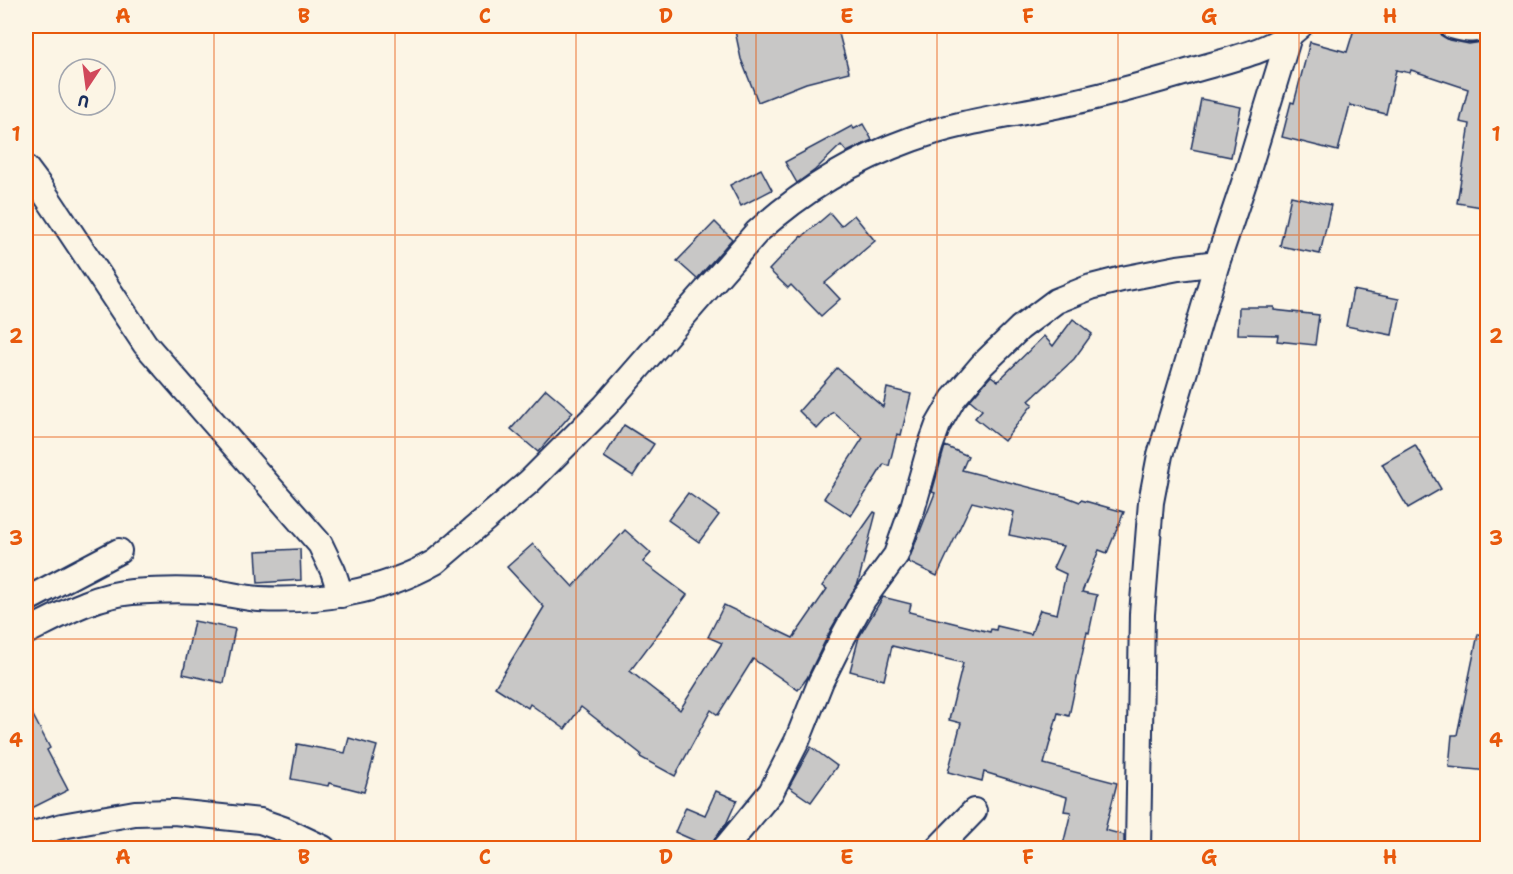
<svg xmlns="http://www.w3.org/2000/svg" width="1513" height="874" font-family="'Shantell Sans',sans-serif">
<style>
.building{fill:#c8c7c6;stroke:#1b2f5e;stroke-width:1.5}
.lines{fill:none;stroke-linecap:round;stroke-linejoin:round}
.street-casing{stroke:#1b2f5e;stroke-width:28}
.street{stroke:#fcf5e5;stroke-width:24}
.grid{fill:none;stroke:#e8590c;stroke-width:1.5;stroke-opacity:0.55}
.neatline{fill:none;stroke:#e8590c;stroke-width:2}
.grid-label{font-size:20px;text-anchor:middle;font-weight:bold;fill:#e8590c}
</style>
<rect width="100%" height="100%" fill="#fcf5e5"/>
<filter id="ink" filterUnits="userSpaceOnUse"><feTurbulence type="fractalNoise" baseFrequency=".0167" numOctaves="2"/><feDisplacementMap in="SourceGraphic" scale="12" xChannelSelector="R" yChannelSelector="G"/><feConvolveMatrix kernelMatrix="1 2 1 2 8 2 1 2 1" color-interpolation-filters="sRGB"/></filter>
<g filter="url(#ink)">
<g class="building">
<polygon points="734,26 837,26 849,72 806,83 758,102 741,59"/>
<polygon points="1355,26 1438,26 1442,36 1449,40 1469,44 1488,41 1488,208 1457,203 1470,124 1460,122 1468,89 1411,70 1410,73 1396,70 1386,114 1350,105 1338,151 1282,137 1291,102 1294,103 1310,42 1347,52"/>
<polygon points="1201,99 1241,107 1231,157 1191,149"/>
<polygon points="863,124 872,140 847,152 841,145 815,170 797,183 785,162 852,126 854,129"/>
<polygon points="761,169 772,190 741,206 730,185"/>
<polygon points="1291,196 1331,205 1320,254 1280,246"/>
<polygon points="830,213 841,226 854,215 875,241 825,283 840,299 821,316 791,285 788,288 769,270 801,236 802,237"/>
<polygon points="715,222 732,239 697,279 677,261"/>
<polygon points="1353,290 1399,299 1392,335 1346,326"/>
<polygon points="1239,307 1274,307 1274,310 1319,315 1315,345 1277,341 1278,335 1238,334"/>
<polygon points="1073,319 1092,334 1074,359 1029,401 1033,404 1004,441 975,418 982,410 970,400 991,376 998,381 1044,336 1053,346"/>
<polygon points="837,368 883,407 887,388 911,394 901,435 897,434 889,466 884,464 851,516 824,498 863,438 833,412 817,429 799,411"/>
<polygon points="546,389 573,412 538,452 511,429"/>
<polygon points="624,425 654,444 633,476 604,457"/>
<polygon points="1415,445 1441,489 1408,508 1382,464"/>
<polygon points="945,446 968,456 962,470 1067,497 1080,502 1081,500 1124,512 1107,553 1099,550 1082,592 1097,595 1089,633 1087,632 1069,716 1058,713 1044,764 1117,783 1105,830 1124,835 1124,849 1062,849 1071,812 1064,811 1067,797 984,772 982,781 948,772 961,723 949,720 963,663 892,646 884,680 850,671 859,637 883,597 911,604 909,612 990,632 991,629 996,630 997,626 1031,634 1040,610 1057,614 1066,574 1053,568 1063,546 1009,535 1014,512 972,502 937,576 908,562 935,493 932,492"/>
<polygon points="688,493 719,515 699,542 668,520"/>
<polygon points="874,512 876,513 858,583 831,629 807,678 798,690 753,659 718,715 711,710 675,776 640,757 641,754 581,707 565,729 530,704 528,708 495,687 544,607 507,567 533,544 573,587 625,530 651,553 643,562 687,595 630,671 680,710 722,643 708,637 724,605 793,638 827,589 822,586"/>
<polygon points="300,549 301,580 258,583 256,551"/>
<polygon points="194,621 235,629 224,683 183,674"/>
<polygon points="1478,634 1488,635 1488,771 1449,767 1452,735 1457,735"/>
<polygon points="26,702 50,748 47,750 68,790 32,808 26,796"/>
<polygon points="349,738 377,746 364,792 329,783 328,786 291,779 297,744 345,753"/>
<polygon points="811,747 837,766 811,802 789,787"/>
<polygon points="716,791 737,800 726,824 714,839 711,848 675,832 686,807 705,815"/>
</g>
<g class="lines">
<g class="street-casing">
<g id="street">
<path d="M1452 26C1464 29 1475 32 1486 26"/>
<polyline points="26,168 41,188 145,344 320,544 333,571 341,595"/>
<polyline points="26,600 119,551"/>
<path d="M26 632C59 616 94 595 132 592 158 590 187 589 214 592 229 594 244 598 259 599 319 602 382 592 435 562L529 482 605 406 757 232C802 191 856 159 912 139 958 122 1007 116 1055 106 1099 97 1143 85 1187 72 1222 61 1273 52 1300 26"/>
<polyline points="26,836 62,826 135,813 174,812 260,821 283,829 323,848"/>
<polyline points="725,848 771,792 797,741 821,681 844,635 863,600 896,555 913,507 930,447 938,425 953,399 982,365 1020,328 1056,301 1091,287 1122,279 1178,268 1217,263 1246,177 1289,36"/>
<polyline points="938,848 974,811"/>
<polyline points="1138,848 1142,614 1151,502 1160,455 1217,263"/>
</g>
</g>
<use href="#street" class="street"/>
</g>
</g>
<path class="grid" d="M214 26V848M395 26V848M576 26V848M756 26V848M937 26V848M1118 26V848M1299 26V848M26 235H1488M26 437H1488M26 639H1488"/>
<rect width="1513" height="874" fill="none" stroke="#fcf5e5" stroke-width="66"/>
<g transform="translate(87 87) rotate(193)"><circle r="28" fill="#fcf5e5" stroke="#a2a6af" stroke-width="1.5"/>
<path d="M0-4.5L10 22L0 15L-10 22Z" fill="#d1495b"/>
<text y="-9" font-size="16" font-weight="bold" text-anchor="middle" fill="#1b2f5e">U</text>
</g>
<rect x="33" y="33" width="1447" height="808" class="neatline"/>
<g class="grid-label">
<text x="123" y="23">A</text>
<text x="304" y="23">B</text>
<text x="485" y="23">C</text>
<text x="666" y="23">D</text>
<text x="847" y="23">E</text>
<text x="1028" y="23">F</text>
<text x="1209" y="23">G</text>
<text x="1390" y="23">H</text>
<text x="16" y="141">1</text>
<text x="1496" y="141">1</text>
<text x="16" y="343">2</text>
<text x="1496" y="343">2</text>
<text x="16" y="545">3</text>
<text x="1496" y="545">3</text>
<text x="16" y="747">4</text>
<text x="1496" y="747">4</text>
<text x="123" y="864">A</text>
<text x="304" y="864">B</text>
<text x="485" y="864">C</text>
<text x="666" y="864">D</text>
<text x="847" y="864">E</text>
<text x="1028" y="864">F</text>
<text x="1209" y="864">G</text>
<text x="1390" y="864">H</text>
</g>
</svg>
